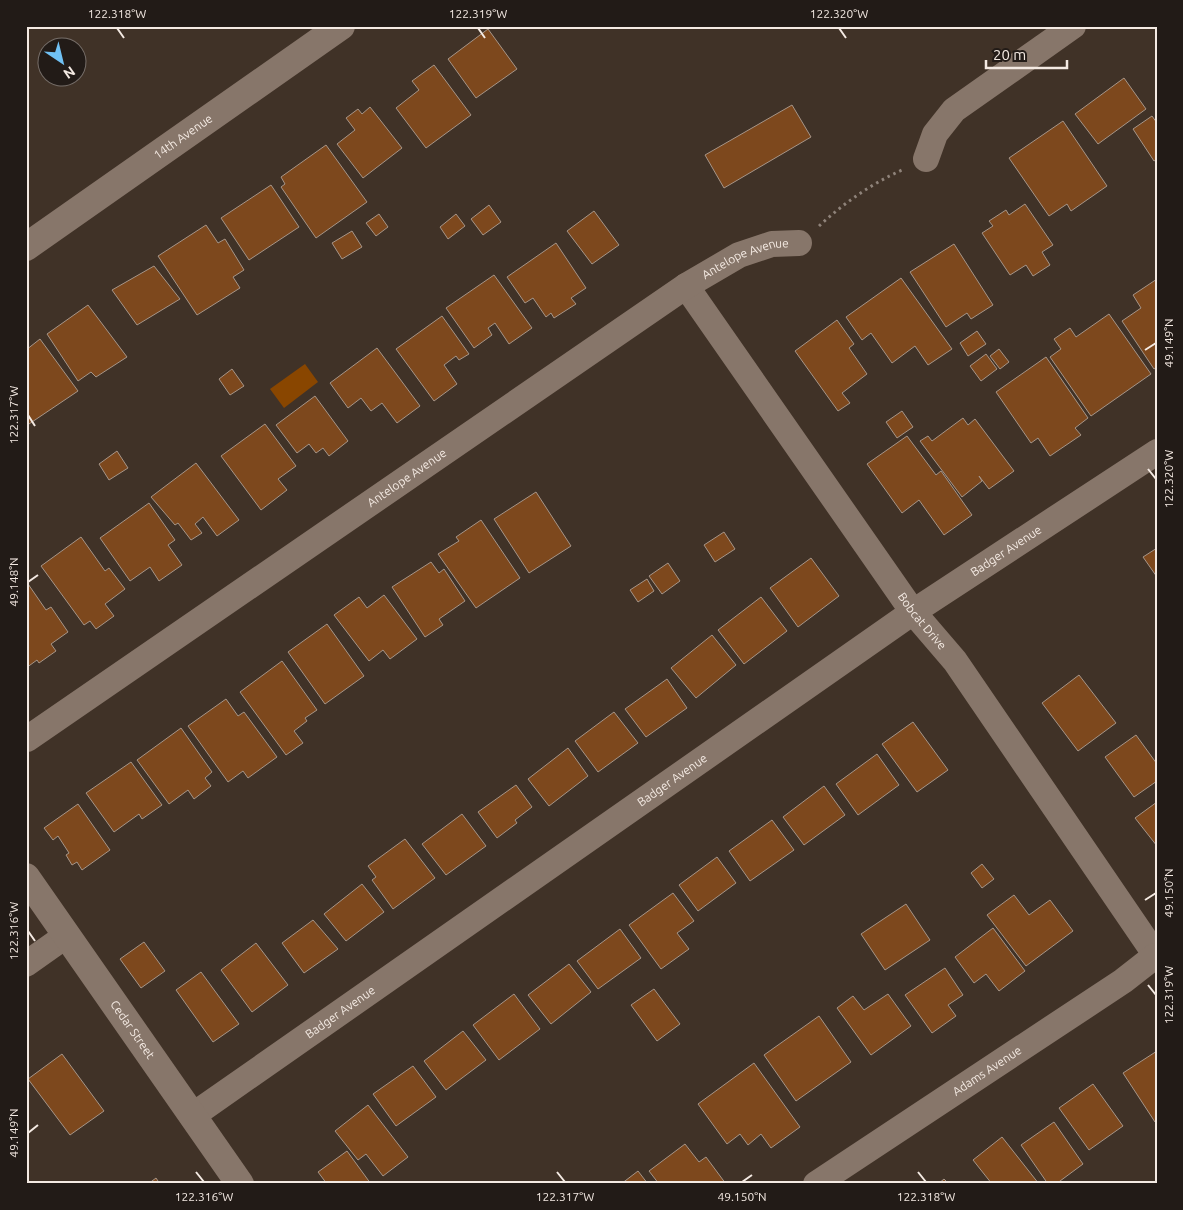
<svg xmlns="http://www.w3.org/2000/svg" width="1183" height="1210" font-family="Ubuntu,sans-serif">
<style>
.water{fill:#894600}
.building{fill:#7d481d;stroke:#a69588}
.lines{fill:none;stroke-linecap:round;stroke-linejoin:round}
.path{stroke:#8f837a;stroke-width:3;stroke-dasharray:2.5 4;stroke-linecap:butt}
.street{stroke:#87766a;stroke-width:26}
.secondary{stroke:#87766a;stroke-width:28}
.ticks{fill:none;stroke:#f4eae3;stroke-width:2}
.labels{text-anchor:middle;stroke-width:4;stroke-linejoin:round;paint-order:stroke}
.street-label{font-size:12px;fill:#f4eae3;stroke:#221b17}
.neatline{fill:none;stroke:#f4eae3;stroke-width:2}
.ticks-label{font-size:12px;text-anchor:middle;fill:#f4eae3}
</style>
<rect width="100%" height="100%" fill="#403227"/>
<polygon class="water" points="305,364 318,382 284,408 270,389"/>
<g class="building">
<polygon points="488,29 517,69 476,98 448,59"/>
<polygon points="434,65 471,115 426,148 396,108 419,90 412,81"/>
<polygon points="1124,78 1146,109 1098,144 1075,114"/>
<polygon points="792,105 811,137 724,188 705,155"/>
<polygon points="370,107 402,148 363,178 337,144 355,130 346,118 358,109 362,114"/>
<polygon points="1152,116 1157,123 1157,159 1154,161 1133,129"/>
<polygon points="1063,121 1107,186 1071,211 1067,204 1049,216 1009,158"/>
<polygon points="326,145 367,202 316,238 281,187 285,184 281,177"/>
<polygon points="271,185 299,227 249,260 221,218"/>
<polygon points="1025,204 1053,245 1042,252 1050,265 1033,276 1026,265 1010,275 982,233 993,226 989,221 1006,210 1009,215"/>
<polygon points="489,205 501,222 483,235 471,219"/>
<polygon points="594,211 619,245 592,264 567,231"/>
<polygon points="379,214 388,227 376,236 366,223"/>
<polygon points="456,214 465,226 448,239 440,227"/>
<polygon points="206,225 218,243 225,239 244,270 233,277 240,288 197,315 158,256"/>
<polygon points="352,231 362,247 342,259 332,243"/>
<polygon points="556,243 586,288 571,298 576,304 554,318 551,313 546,317 533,298 525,303 507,277"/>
<polygon points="954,244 993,305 971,319 967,313 946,327 910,272"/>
<polygon points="154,266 180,299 137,325 112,290"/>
<polygon points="494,275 532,328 509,344 495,323 488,328 492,335 474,348 446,308"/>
<polygon points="901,278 952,349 928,365 915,346 892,363 871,333 862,340 846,317"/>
<polygon points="1157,279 1157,367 1154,369 1122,321 1141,308 1133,295"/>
<polygon points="88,305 127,357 96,377 91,372 78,381 47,334"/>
<polygon points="1109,314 1151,374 1091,416 1050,357 1061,349 1054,339 1070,328 1076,337"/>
<polygon points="442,316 469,354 459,360 456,356 444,365 457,384 434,401 396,349"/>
<polygon points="837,320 854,344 849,348 867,374 842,393 850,403 838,411 795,351"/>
<polygon points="977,331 986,344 968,356 960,343"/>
<polygon points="40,339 78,391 26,426 26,350"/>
<polygon points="377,348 420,406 397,423 382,403 371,411 361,398 348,408 330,383"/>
<polygon points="999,349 1009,362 1000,369 990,356"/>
<polygon points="986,354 997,369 981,381 970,366"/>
<polygon points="1046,357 1088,418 1075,428 1081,435 1050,456 1038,438 1031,443 996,392"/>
<polygon points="232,369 244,386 230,395 219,379"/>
<polygon points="315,396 348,441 329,456 323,448 316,453 309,444 297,453 276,425"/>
<polygon points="902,411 913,427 897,438 886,422"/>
<polygon points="963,418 968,425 975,419 1014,471 989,489 979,476 982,481 962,497 920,441 928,436 932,441"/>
<polygon points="265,424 296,466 278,479 287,490 261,510 221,456"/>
<polygon points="907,436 936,475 941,471 972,515 944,535 919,500 902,513 867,464"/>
<polygon points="117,451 128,468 109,480 99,464"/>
<polygon points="196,463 239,520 217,536 203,517 195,524 202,533 191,540 178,523 175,525 151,497"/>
<polygon points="536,492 571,546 529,573 494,519"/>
<polygon points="149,503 175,540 168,545 182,565 159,581 150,567 130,581 100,538"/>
<polygon points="481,520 520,578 476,608 438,554 459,541 456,537"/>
<polygon points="724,532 735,549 715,562 704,545"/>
<polygon points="81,537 105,571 109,568 125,589 105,604 114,616 96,629 90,621 84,625 41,566"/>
<polygon points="1157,548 1157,577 1143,557"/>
<polygon points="811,558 839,596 798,627 770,588"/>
<polygon points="431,562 439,573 444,569 465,601 439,619 443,625 425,637 392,587"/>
<polygon points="668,563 680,581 662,594 649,576"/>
<polygon points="647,579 654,591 638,602 630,590"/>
<polygon points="26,581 46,610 51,607 68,632 51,644 56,651 39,663 37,660 26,668"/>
<polygon points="384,595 417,639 390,659 383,650 369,661 334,615 359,597 367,608"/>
<polygon points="761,597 787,631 744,664 718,630"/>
<polygon points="327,624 364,676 325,704 288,652"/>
<polygon points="712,635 736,665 696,698 671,668"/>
<polygon points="282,661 317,710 305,718 307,721 294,731 303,743 286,755 240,692"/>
<polygon points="1079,675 1116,723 1078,751 1042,703"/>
<polygon points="667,679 687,708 646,737 625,709"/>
<polygon points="226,699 238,716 244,712 277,757 248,778 243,771 228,782 188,726"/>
<polygon points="614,712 638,743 598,772 575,741"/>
<polygon points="913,722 948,770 917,792 882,744"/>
<polygon points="181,728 212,772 205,778 211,786 194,799 188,790 169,804 137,760"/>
<polygon points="1136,735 1157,764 1157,781 1134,797 1105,757"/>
<polygon points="568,748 588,776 549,806 528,779"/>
<polygon points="877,754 899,785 858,815 836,784"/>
<polygon points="131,762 162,805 142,819 139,814 114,832 86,793"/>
<polygon points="516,785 532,807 515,820 517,823 497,838 478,812"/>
<polygon points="824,786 845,815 804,845 783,817"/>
<polygon points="1157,802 1157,846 1135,818"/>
<polygon points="78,804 110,850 82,870 77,862 72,865 66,855 69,853 58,836 53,840 44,828"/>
<polygon points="462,814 486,846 446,875 422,844"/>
<polygon points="772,820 794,850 750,881 729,851"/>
<polygon points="405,839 435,878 393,909 372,880 376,877 368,866"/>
<polygon points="717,857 736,883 698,911 679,885"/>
<polygon points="982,864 994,879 982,888 971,873"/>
<polygon points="362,884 384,912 346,941 324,914"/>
<polygon points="673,893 694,921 677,933 689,949 661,969 629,925"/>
<polygon points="1014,895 1029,915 1050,900 1073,931 1026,966 987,915"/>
<polygon points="906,904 930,940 885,970 861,934"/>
<polygon points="313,920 338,949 304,973 282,943"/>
<polygon points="993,928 1025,971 999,991 986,974 974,983 955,957"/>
<polygon points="620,929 641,958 598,989 577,961"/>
<polygon points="144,942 165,971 141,988 120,959"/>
<polygon points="256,943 288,985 252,1012 221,970"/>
<polygon points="569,964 591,992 551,1024 528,995"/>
<polygon points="945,968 963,995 948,1005 956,1016 932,1033 905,995"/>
<polygon points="201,972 239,1024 213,1042 176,990"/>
<polygon points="654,989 680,1024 657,1041 631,1005"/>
<polygon points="514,994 540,1029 499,1060 473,1025"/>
<polygon points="888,994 911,1026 871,1055 837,1008 853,996 864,1010"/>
<polygon points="819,1016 851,1062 796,1101 764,1055"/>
<polygon points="463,1031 486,1060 446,1090 424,1061"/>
<polygon points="1157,1051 1157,1121 1155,1122 1123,1073"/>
<polygon points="62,1054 104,1111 70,1135 28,1079"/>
<polygon points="754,1063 800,1127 771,1148 761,1134 748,1145 740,1134 727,1144 698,1104"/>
<polygon points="413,1066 436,1097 396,1126 373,1094"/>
<polygon points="1093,1084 1123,1126 1089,1150 1059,1108"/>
<polygon points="368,1105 408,1157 383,1176 366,1154 358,1160 335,1131"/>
<polygon points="1054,1122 1083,1164 1056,1184 1048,1184 1021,1145"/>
<polygon points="1002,1137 1039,1184 992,1184 973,1160"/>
<polygon points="685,1144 699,1162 706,1157 726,1184 659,1184 649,1171"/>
<polygon points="347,1151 371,1184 327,1184 318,1172"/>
<polygon points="638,1171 648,1184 621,1184"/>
<polygon points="156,1178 160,1184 148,1184"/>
<polygon points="944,1179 949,1184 938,1184"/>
</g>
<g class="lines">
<path class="path" d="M819 226C844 203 871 184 902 170"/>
<g class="street">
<polyline points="926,159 935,134 954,110 1073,26"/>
<path id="s1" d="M686 286 913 612 955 661 1157 957"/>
<path id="s2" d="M27 739 686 286 739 255 772 244 799 243"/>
<polyline points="26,964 67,935"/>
<path id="s3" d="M192 1116 913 612 1157 452"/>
<path id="s4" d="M816 1184 1123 981 1155 956"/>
</g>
<g class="secondary">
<path id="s5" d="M26 247 341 26"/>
<path id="s6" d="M26 877 240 1184"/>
</g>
</g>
<path class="ticks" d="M117 28 124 38M478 28 485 38M839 28 846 38M1145 350 1156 343M28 415 35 426M1148 469 1156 479M28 582 38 575M1145 900 1156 893M28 931 35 941M1148 985 1156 995M28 1133 38 1125M196 1172 204 1182M557 1172 565 1182M918 1172 926 1182M742 1182 752 1175"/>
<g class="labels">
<g class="street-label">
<text dy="4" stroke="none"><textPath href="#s5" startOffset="192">14th Avenue</textPath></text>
<text dy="4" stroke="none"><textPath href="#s2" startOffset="866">Antelope Avenue</textPath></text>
<text dy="4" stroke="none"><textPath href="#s2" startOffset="461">Antelope Avenue</textPath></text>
<text dy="4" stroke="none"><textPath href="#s3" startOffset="991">Badger Avenue</textPath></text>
<text dy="4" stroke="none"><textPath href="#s1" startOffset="410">Bobcat Drive</textPath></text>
<text dy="4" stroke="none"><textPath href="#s3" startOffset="586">Badger Avenue</textPath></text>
<text dy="4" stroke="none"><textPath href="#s3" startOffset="181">Badger Avenue</textPath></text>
<text dy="4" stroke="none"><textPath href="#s6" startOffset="186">Cedar Street</textPath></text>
<text dy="4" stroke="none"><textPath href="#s4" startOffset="205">Adams Avenue</textPath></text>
</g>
</g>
<rect width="1183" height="1210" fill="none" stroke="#221b17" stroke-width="55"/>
<g transform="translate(62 62) rotate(145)"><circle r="24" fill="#221b17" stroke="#766e69"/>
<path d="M0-4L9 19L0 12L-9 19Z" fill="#70c1f4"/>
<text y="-8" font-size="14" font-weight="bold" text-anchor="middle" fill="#f4eae3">N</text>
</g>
<path d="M986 60v8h81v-8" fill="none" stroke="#f4eae3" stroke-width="2.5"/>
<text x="993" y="60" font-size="15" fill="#f4eae3" stroke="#221b17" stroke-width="4" paint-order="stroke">20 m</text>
<rect x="28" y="28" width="1128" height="1154" class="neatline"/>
<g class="ticks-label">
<text x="117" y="18">122.318°W</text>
<text x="478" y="18">122.319°W</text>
<text x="839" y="18">122.320°W</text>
<text transform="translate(1169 343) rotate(-90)" y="4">49.149°N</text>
<text transform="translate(14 415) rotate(-90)" y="4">122.317°W</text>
<text transform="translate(1169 479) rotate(-90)" y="4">122.320°W</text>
<text transform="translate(14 582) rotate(-90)" y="4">49.148°N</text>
<text transform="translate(1169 893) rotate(-90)" y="4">49.150°N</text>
<text transform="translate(14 931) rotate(-90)" y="4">122.316°W</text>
<text transform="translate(1169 995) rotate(-90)" y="4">122.319°W</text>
<text transform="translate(14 1133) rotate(-90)" y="4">49.149°N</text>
<text x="204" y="1201">122.316°W</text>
<text x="565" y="1201">122.317°W</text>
<text x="742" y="1201">49.150°N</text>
<text x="926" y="1201">122.318°W</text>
</g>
</svg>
